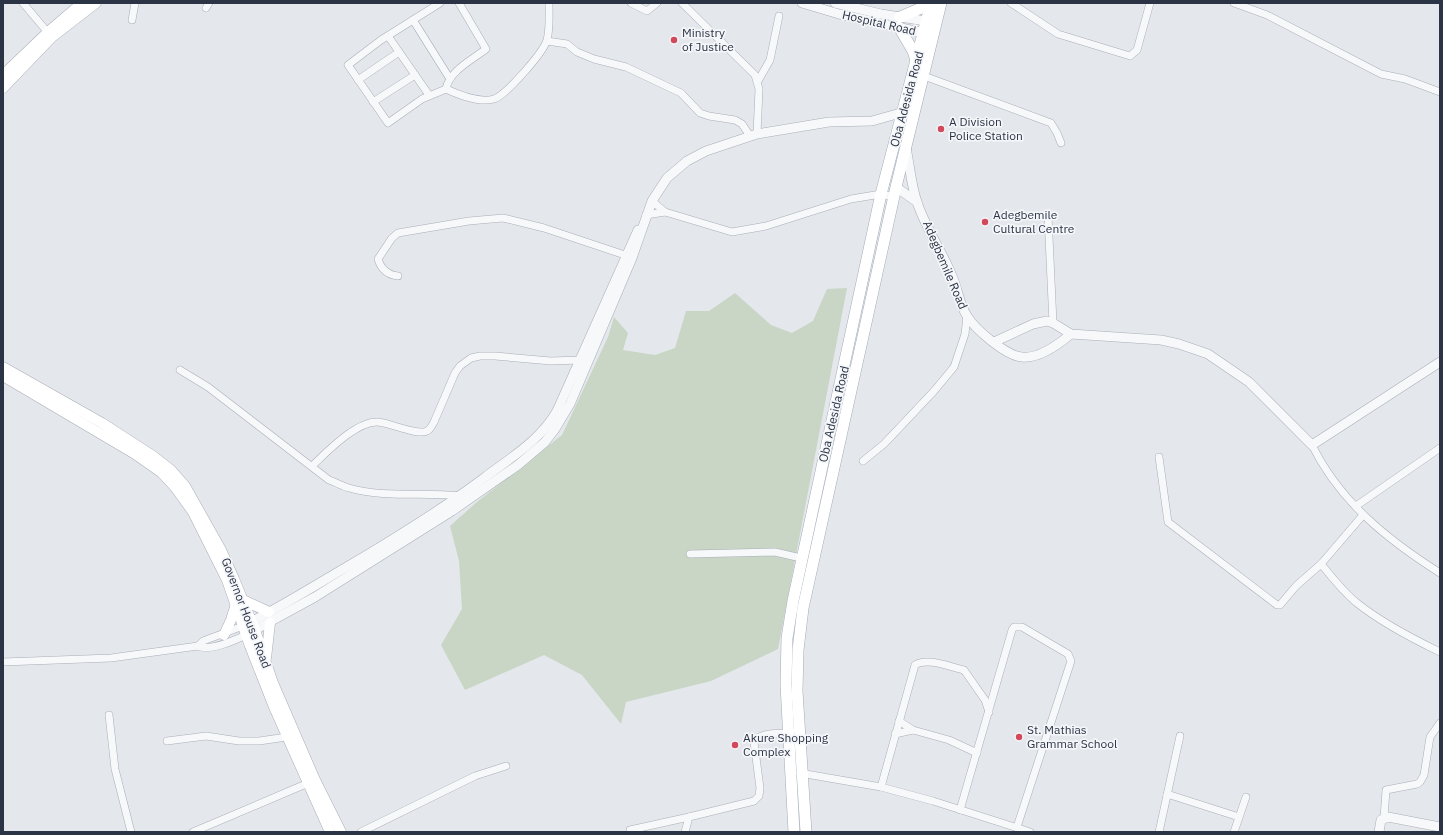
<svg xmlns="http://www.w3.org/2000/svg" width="1443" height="835" font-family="'IBM Plex Sans',sans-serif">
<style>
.green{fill:#c9d6c5}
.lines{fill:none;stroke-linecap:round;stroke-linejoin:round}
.minor-casing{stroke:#a9aeb7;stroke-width:8}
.tertiary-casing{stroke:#a9aeb7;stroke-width:10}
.secondary-casing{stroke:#a9aeb7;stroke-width:11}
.primary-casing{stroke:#a3abb8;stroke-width:12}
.minor{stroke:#f7f8fa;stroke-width:7}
.tertiary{stroke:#f7f8fa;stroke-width:9}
.secondary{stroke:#fff;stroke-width:10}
.primary{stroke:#fff;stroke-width:11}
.poi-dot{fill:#d1495b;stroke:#f4f6f9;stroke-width:1.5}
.labels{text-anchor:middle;stroke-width:3.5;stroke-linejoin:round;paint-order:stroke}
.street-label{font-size:12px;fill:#2b3445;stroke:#f4f6f9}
.poi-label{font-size:12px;fill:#2b3445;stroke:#f4f6f9;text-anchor:start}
</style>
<rect width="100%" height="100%" fill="#e4e7ec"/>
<polygon class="green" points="847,288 778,649 711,681 626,702 621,724 582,675 544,655 465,690 441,645 462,609 459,561 450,526 477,502 562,435 608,337 614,317 628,333 623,350 655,355 675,348 686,311 709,311 735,293 771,325 792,333 813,321 827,289"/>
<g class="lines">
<g class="minor-casing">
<g id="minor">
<polyline points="23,3 50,35"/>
<path d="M440 3 381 40 348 65 388 123 422 99 446 89C459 95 480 103 494 99 506 95 543 53 547 40 550 29 549 15 549 3"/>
<polyline points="631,3 647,11 657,3"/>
<polyline points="682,3 755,75 759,89 757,134"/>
<polyline points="1011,3 1058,34 1130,56 1137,50 1150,3"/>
<polyline points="1234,3 1267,15 1381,74 1405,79 1440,92"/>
<polyline points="206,8 209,3"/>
<polyline points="132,20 135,3"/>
<polyline points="413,20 450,79"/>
<polyline points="388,36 429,95"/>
<polyline points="547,41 567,44 577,52 594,59 626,67 681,93 700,113 709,116 735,120 742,124 750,136"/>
<polyline points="924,76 1051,123 1057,133 1061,143"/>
<polyline points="358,80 399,52"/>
<polyline points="758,81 770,60 779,16"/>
<path d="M446 89C449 71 472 60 486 49L459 3"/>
<polyline points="373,102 415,75"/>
<polyline points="652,201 665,212 732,232 766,226 851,199 881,194 894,197"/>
<polyline points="646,215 665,212"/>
<polyline points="1048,216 1053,323"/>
<path d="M398 276C388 275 381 269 378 259L392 238 398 233 469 221 503 218 544 228 625 255"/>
<path d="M180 370 208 387 329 480C335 482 342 486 349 488 383 498 425 492 460 496"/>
<path d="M1312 445C1340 502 1388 540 1440 573"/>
<polyline points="1159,457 1168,522 1277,605 1280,605 1296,586 1321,564 1363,515"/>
<polyline points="863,461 884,444 934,391 954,367 965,334 967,316"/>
<path d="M312 466C327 452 356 421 378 422 390 423 418 436 427 431 431 429 432 425 434 422L455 373 460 366 471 358 480 356H495L551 361 580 360"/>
<polyline points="1356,506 1440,448"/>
<polyline points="690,554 775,552 801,558"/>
<path d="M1321 564C1332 577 1343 592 1357 603 1382 623 1411 638 1440 652"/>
<polyline points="198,646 203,641 243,626"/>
<path d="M3 662 111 658 198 646C210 652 235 640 246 635"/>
<polyline points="109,715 115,769 131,832"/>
<polyline points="899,721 913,730 949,740 977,753"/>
<polyline points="895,734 913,730"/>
<polyline points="167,741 206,736 239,741 259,741 287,737"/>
<polyline points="800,773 881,787 933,801 1030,832"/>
<path d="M881 787 915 665C927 657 950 667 964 670L985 700 989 712"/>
<polyline points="1167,794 1239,817"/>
<polyline points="960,810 1012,630 1014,627 1022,627 1068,654 1071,661 1017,827"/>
<polyline points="1384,818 1386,790 1417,784 1420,782 1424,775 1430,737 1440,723"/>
<polyline points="630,830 689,817"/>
<polyline points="193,832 313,781"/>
<polyline points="361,832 475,776 506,766"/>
<path d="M685 832 689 817 754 801 759 796 760 788 754 742C760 732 777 734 788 733"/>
<polyline points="1159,832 1180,736"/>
<polyline points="1234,832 1246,797"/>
</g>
</g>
<g class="tertiary-casing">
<g id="tertiary">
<polyline points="802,3 839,14 928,34"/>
<polyline points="835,3 881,14 932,22"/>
<path d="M906 148C910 166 911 185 917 202 925 227 942 251 952 276 958 289 959 304 967 316 975 329 1006 356 1022 357 1039 359 1059 344 1071 334"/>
<polyline points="896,187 917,202"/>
<polyline points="994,342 1033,324 1047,321 1053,323 1071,334 1161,340 1179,344 1208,354 1249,382 1312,445 1440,362"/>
<path d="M245 625C277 609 308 590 338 572 388 543 437 513 484 478 510 458 540 441 557 411L638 230"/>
<polyline points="249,633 315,597 452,511 518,465 545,442 555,429 570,404 632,258 652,201 667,178 687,161 706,151 757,134 829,122 872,121 904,112"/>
<polyline points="1379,832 1381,820 1388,817 1440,827"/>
</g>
</g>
<g class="secondary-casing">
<g id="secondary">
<polyline points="3,75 48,32 82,3"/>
<polyline points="3,88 52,37 96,3"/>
<polyline points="3,367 102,423 153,456 171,470 185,486 221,550 234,579 255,630 273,683 315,780 341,832"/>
<polyline points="3,376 135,454 162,473 175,487 193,512 227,580 250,646 274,707 330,832"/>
<polyline points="243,600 269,612"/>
<polyline points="224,635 231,620 236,604"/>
<polyline points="266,658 270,623"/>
</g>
</g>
<g class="primary-casing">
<g id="primary">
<polyline points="900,17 919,9 925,3"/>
<polyline points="899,27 913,51 917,63"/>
<polyline points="794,832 786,685 787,638 793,601 881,194 931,3"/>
<polyline points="806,832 797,691 798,650 803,608 896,187 941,3"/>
</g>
</g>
<use href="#minor" class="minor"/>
<use href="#tertiary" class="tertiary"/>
<use href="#secondary" class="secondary"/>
<use href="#primary" class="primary"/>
</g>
<g class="poi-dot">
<circle cx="674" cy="40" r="4"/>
<circle cx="941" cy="129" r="4"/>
<circle cx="985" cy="222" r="4"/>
<circle cx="1019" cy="737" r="4"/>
<circle cx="735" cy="745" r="4"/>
</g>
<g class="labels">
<g class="street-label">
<text transform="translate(879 23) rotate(13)" y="4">Hospital Road</text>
<text transform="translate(907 99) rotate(-75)" y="4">Oba Adesida Road</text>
<text transform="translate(945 265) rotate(67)" y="4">Adegbemile Road</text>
<text transform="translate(834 414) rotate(-77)" y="4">Oba Adesida Road</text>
<text transform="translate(246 613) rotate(69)" y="4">Governor House Road</text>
</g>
<g class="poi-label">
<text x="682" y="37">Ministry<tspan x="682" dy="14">of Justice</tspan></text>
<text x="949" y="126">A Division<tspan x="949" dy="14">Police Station</tspan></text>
<text x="993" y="219">Adegbemile<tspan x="993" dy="14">Cultural Centre</tspan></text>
<text x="1027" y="734">St. Mathias<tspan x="1027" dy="14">Grammar School</tspan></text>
<text x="743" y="742">Akure Shopping<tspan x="743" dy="14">Complex</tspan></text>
</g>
</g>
<rect width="1443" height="835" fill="none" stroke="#2b3445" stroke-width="8"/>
</svg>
